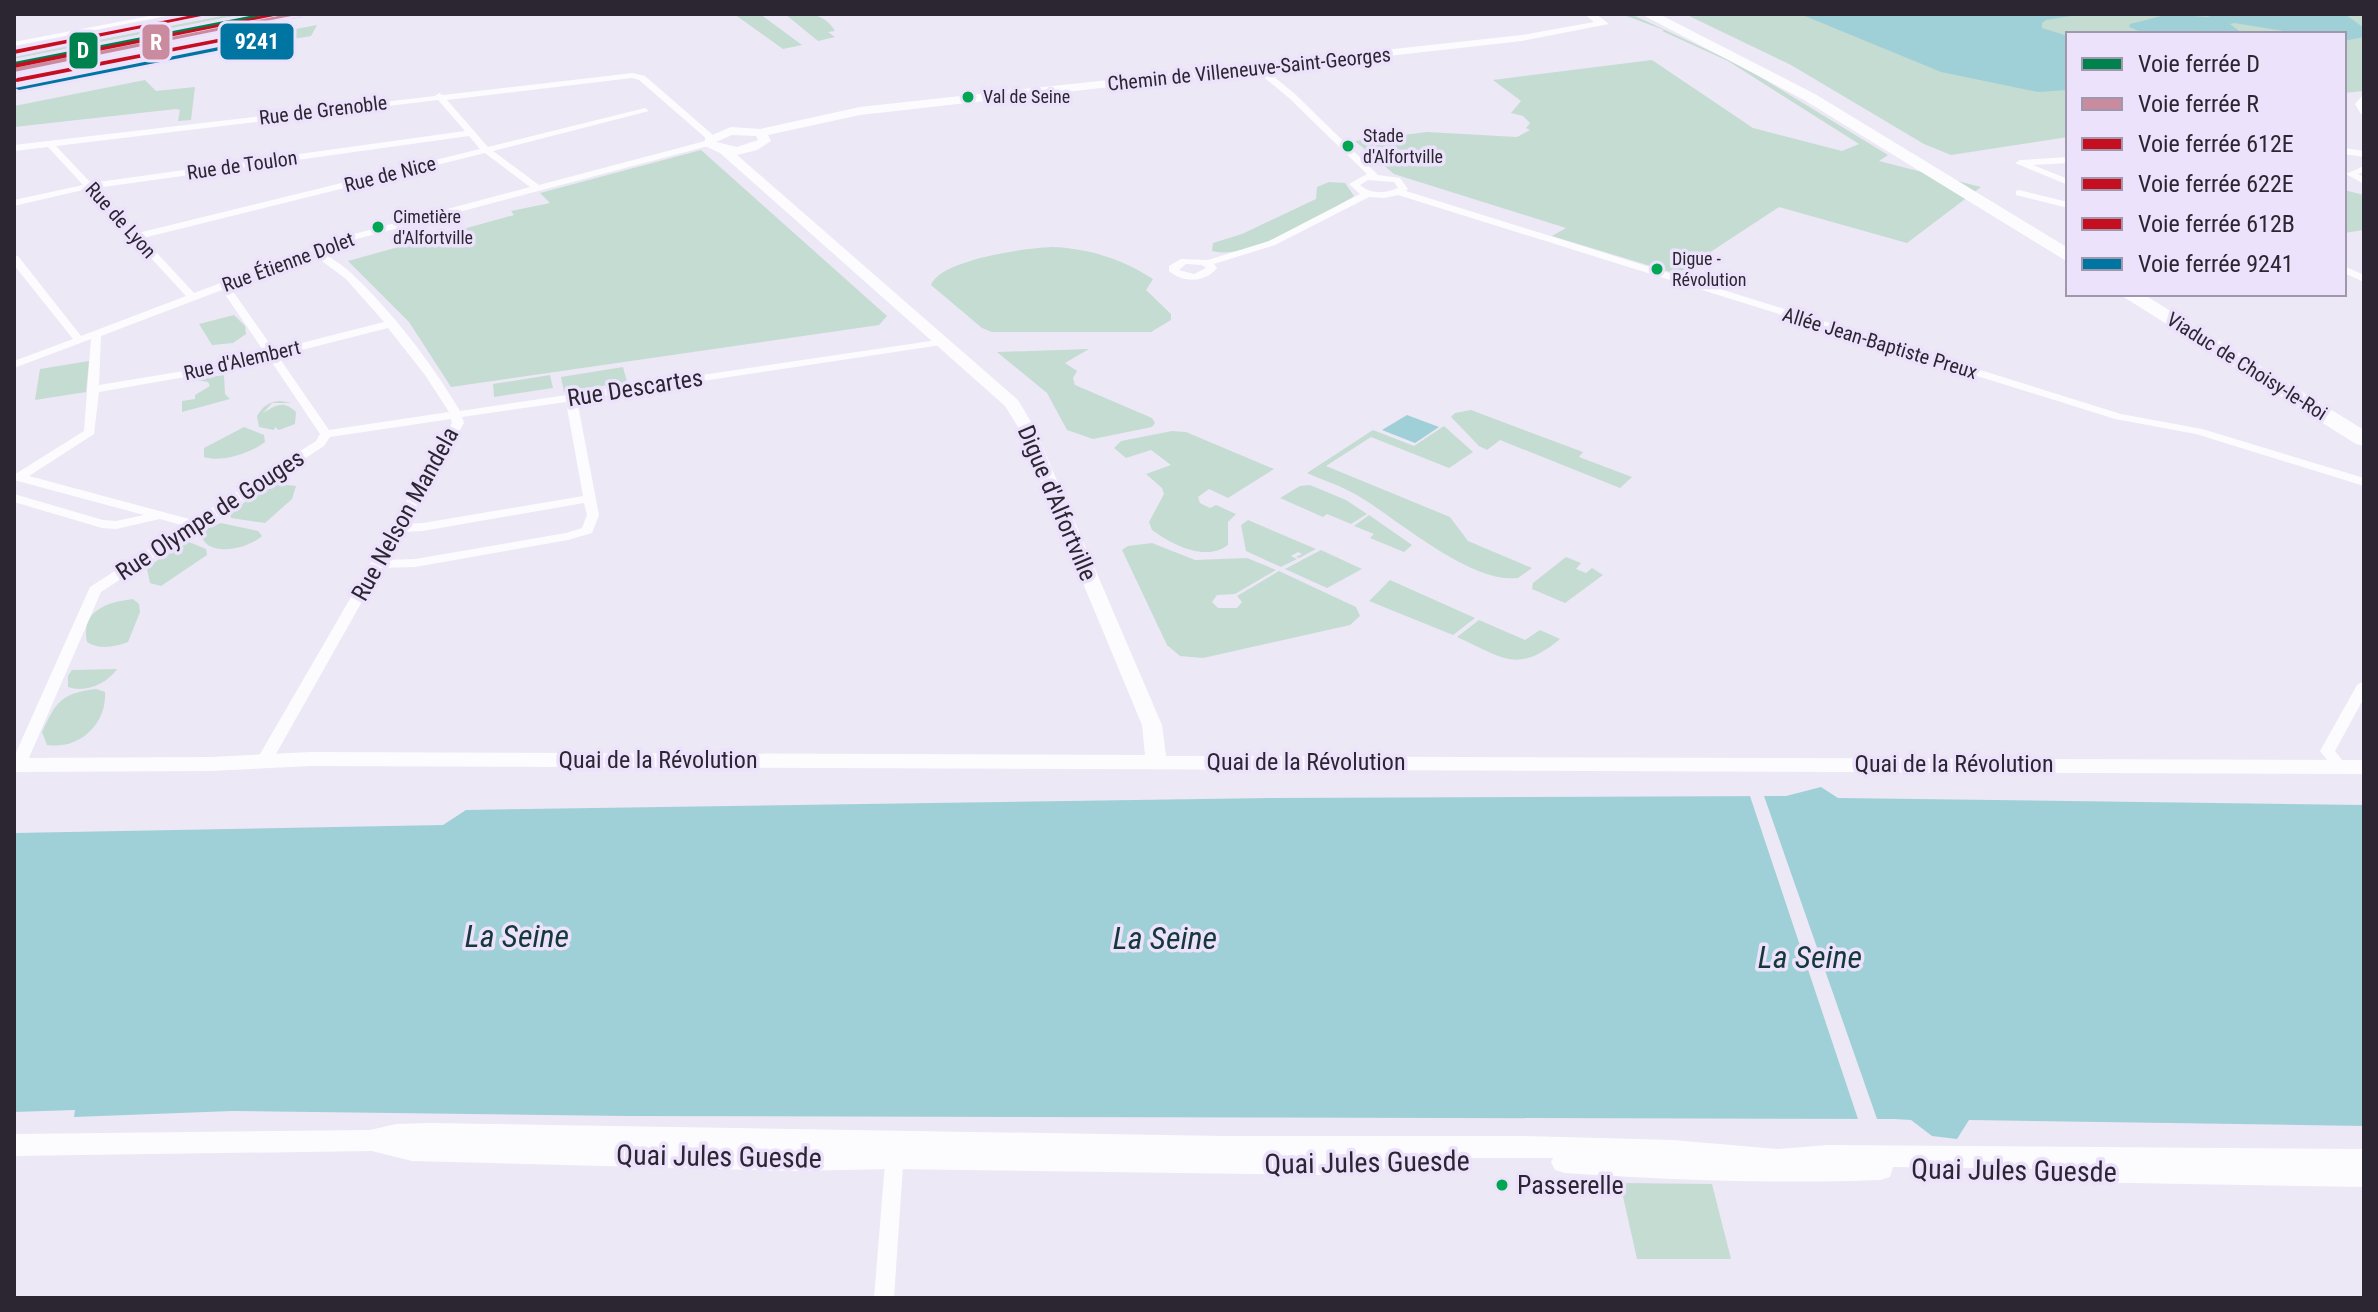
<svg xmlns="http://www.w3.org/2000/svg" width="2378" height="1312" font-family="'Roboto Condensed',sans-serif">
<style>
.green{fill:#c5dcd2}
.water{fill:#a0d0d7}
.pier{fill:#ede8f5}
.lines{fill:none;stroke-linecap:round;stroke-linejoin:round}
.street{fill:#fcfcfe;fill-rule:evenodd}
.secondary{fill:#fcfcfe;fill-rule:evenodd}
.highway{fill:#fcfcfe;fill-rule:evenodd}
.rail{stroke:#c3c2c5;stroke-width:3;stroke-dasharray:10 5;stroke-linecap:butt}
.rail-1-casing{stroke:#ece2fb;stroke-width:6}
.rail-2-casing{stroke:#ece2fb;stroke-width:6}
.rail-3-casing{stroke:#ece2fb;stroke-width:6}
.rail-4-casing{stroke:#ece2fb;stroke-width:6}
.rail-5-casing{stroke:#ece2fb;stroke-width:6}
.rail-6-casing{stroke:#ece2fb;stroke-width:6}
.rail-1{fill:#00824e;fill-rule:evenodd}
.rail-2{fill:#cb8b9f;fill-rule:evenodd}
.rail-3{fill:#c50e1f;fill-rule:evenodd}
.rail-4{fill:#c50e1f;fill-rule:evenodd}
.rail-5{fill:#c50e1f;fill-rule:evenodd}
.rail-6{fill:#0075a1;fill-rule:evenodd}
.bus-dot{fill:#00a651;stroke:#ece2fb;stroke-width:3}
.labels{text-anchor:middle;stroke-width:7;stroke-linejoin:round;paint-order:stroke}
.far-bus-label{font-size:18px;fill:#2b2632;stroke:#ece2fb;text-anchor:start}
.far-street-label{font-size:20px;fill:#2b2632;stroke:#ece2fb}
.street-label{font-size:24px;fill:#2b2632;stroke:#ece2fb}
.near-bus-label{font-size:26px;fill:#2b2632;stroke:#ece2fb;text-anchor:start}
.near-street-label{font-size:28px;fill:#2b2632;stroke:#ece2fb}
.near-water-label{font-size:32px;font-style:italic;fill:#15383b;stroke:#ece2fb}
.line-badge{stroke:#ece2fb;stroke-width:3}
.badge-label{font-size:22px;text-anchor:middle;font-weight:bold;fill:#fff}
</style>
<rect width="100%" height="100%" fill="#ede8f5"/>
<g class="green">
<polygon points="232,14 245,14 14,59 14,56"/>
<polygon points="734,14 760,14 802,45 783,49"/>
<path d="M785 14C805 14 823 11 835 31L828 32 835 37 818 41Z"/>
<polygon points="1621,14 1631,14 1744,67 1888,155 1879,161 1981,187 1907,243 1779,207 1677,274 1552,236 1566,228 1394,174 1355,141 1427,132 1517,137 1530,130 1526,128 1530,123 1523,116 1511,113 1521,101 1493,80 1652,60 1753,128 1842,151 1859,144 1728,61 1662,31 1664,30"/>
<polygon points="1685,14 2364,14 2364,91 2344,93 2344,34 2068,34 2068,137 1951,155 1924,144 1791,65"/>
<polygon points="317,25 311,36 190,56 182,50"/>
<polygon points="145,80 156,91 195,87 191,120 178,121 180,110 176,109 14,127 14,106"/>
<polygon points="701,150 887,316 879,325 451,387 409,322 348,261 514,215 511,211 550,203 540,193"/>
<path d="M1329 182 1345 183 1354 196C1324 215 1245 261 1212 251L1213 243 1242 234 1316 199 1317 187Z"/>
<polygon points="2344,190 2364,195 2364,230 2344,233"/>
<path d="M1051 247C1088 248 1122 259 1153 279L1146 290 1171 314V320L1151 332H992L982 328 931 285C940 260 1025 248 1051 247Z"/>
<polygon points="234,315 245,326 246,334 233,343 212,345 199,324"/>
<polygon points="1089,349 1065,363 1077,371 1073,378 1075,385 1152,418 1155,423 1152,427 1093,439 1067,430 1047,393 997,352"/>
<polygon points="89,361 86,392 35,400 40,369"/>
<polygon points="623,367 627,382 564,392 561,377"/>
<polygon points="224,375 225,394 230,399 182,412 182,401 195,399 195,395 210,386 208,382 194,380"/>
<polygon points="550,375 553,388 494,397 493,384"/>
<path d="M280 401 292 403H272L263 413C275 406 283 399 296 412L295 424 279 430 275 427 274 430 259 427 257 416C263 406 269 402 280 401Z"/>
<polygon points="1471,410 1583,452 1579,457 1632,477 1620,488 1500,440 1487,450 1479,446 1451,417 1455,413"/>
<path d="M1444 426 1473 452 1449 468 1371 437 1326 466 1450 517 1468 541 1532 568 1518 578C1468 584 1395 516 1353 493 1339 485 1322 480 1307 473L1373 430 1414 446Z"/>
<path d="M244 427 264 435 265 442C251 453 221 463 204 457V448Z"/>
<path d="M1172 431 1186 432 1274 469 1228 498 1209 489 1198 497 1200 503 1210 508 1216 505 1236 514 1228 522V545C1205 562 1173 545 1152 530L1149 522 1164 494 1162 488 1146 474 1171 465 1151 450 1126 458 1114 448 1121 441Z"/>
<polygon points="279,484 296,486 292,499 265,523 231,518 230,514 250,498"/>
<polygon points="1310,485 1346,500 1367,514 1351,524 1327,514 1323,517 1280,498 1300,486"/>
<polygon points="1369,515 1412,545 1404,552 1370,538 1374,534 1354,526"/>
<polygon points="1248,520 1316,549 1299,558 1296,557 1302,554 1298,552 1291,556 1297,559 1281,567 1246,551 1241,525"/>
<path d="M221 523 258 531 262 536C246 550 204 559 200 531Z"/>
<polygon points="189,542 206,549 207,555 161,586 150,583 147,569 166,553"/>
<polygon points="1152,543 1195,560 1247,558 1276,570 1235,594 1217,595 1212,602 1218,608 1237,608 1242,602 1237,596 1279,571 1356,607 1360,616 1350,625 1203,658 1180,656 1167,645 1122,550 1128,546"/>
<polygon points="1321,550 1362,569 1327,588 1285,569"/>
<polygon points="1566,557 1581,563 1576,569 1586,573 1592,568 1603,575 1565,603 1532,589 1533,583"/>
<polygon points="1390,580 1475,618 1453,635 1369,601"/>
<path d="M133 599 139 604 140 612 128 642C115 647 99 650 87 642 80 610 108 602 133 599Z"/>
<path d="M1479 620 1525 640 1540 630 1560 639C1517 675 1502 657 1457 637Z"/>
<path d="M117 669C107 684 85 693 68 687V676L72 670Z"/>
<path d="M96 689 105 692C107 724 79 750 47 745L42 732C56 702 61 693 96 689Z"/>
<polygon points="1620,1183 1712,1184 1731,1259 1637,1259"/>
</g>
<g class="water">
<polygon points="1800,14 2084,14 2046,20 2042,23 2042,28 2068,36 2068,90 2038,92 1941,72"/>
<polygon points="2169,14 2207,17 2217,14 2345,14 2364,28 2364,37 2344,41 2344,34 2302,34 2234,23 2230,24 2243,34 2146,34 2129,27 2130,24"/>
<polygon points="1407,415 1439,427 1415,443 1382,430"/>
<polygon points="1821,787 1838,798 2364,805 2364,1126 1969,1120 1957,1139 1932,1136 1911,1120 1894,1119 626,1116 232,1111 74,1117 75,1110 14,1112 14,833 443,825 466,810 1270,798 1786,796"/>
</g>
<polygon class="pier" points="1750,796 1764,796 1877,1119 1858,1119"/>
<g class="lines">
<g class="street">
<polygon points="160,14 176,14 14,46 14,42"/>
<polygon points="140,60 143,60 143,64 14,88 14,84"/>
<path d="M1255 66H1261L1295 94 1378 175 1400 178 1408 189 1406 191 2121 414 2202 429 2364 478V486L2196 434 2115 419 1398 195 1384 198 1369 197 1275 245 1214 264 1217 268C1205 283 1183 283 1169 271V266L1181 259 1208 260 1269 241 1360 194 1349 184 1367 174 1289 98 1255 70ZM1368 180 1394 182 1398 188C1384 194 1371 194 1360 185ZM1186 264 1202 265 1206 268 1194 274 1179 270Z"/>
<path d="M633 73 645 76 714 136V140H708L639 80 632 78 447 100 488 147 645 108 649 111 493 151 539 185 709 140 713 143 712 145 349 241 322 252C332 259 343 265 352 274 391 310 433 365 460 411L944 339 948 340V344L577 400 599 515 592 533 568 540 415 567 381 568 272 761 264 766 256 761 452 423 451 419 330 437 324 446 101 592 28 760 20 765 15 763 14 757 90 587 185 526 160 519 116 529 102 528 14 502V494L103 520 116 521 144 515 14 480V472L17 473 84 431 91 339 14 368V361L73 339 14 265V255L18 256 81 336 186 296 87 189 14 206V200L83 185 48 147 14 151V145L435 96 439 93 443 95ZM438 100 465 131 91 183 56 146ZM469 136 480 149 138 233 96 188ZM485 153 530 187 343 237 194 293 143 238ZM314 255 346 279 384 322 274 350 230 287ZM222 290 265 353 214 366 99 385 101 336ZM388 328 425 375 449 412 329 430 278 356ZM269 358 320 434 316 441 193 520 29 476 94 434 99 392 214 372ZM566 402 583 496 423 523 406 524 464 423 462 417ZM584 503 587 515 582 528 566 533 415 559 386 560 402 532 423 531Z"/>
<polygon points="2364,94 2364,115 2361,114 2355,104"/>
<polygon points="2344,148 2364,151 2364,157 2344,154"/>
<polygon points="2068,157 2068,163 2033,165 2068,179 2068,185 2015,163 2020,160"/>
<polygon points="2364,166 2364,172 2358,174 2364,177 2364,184 2346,174"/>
<polygon points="2019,190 2068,202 2068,208 2016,195 2016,191"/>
<polygon points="2344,266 2364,275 2364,282 2344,273"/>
<polygon points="2364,681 2364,698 2335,751 2347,766 2344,769 2334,769 2320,751 2357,685"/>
<polygon points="895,1143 902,1146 904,1151 894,1298 874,1298 886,1151 888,1146"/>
</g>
<g class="secondary">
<path d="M1584 14H1596L1609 24 1522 41 860 115 768 135 771 141 757 150 737 155 1018 400 1034 427 1162 725 1166 756 2364 760V774L311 766 211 771 14 772V758L211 757 311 752 1145 755 1142 725 1018 427 1005 406 720 153 705 146V138L731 127 760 129 860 107 1522 35 1594 22ZM732 135 756 136 758 140 737 147 716 142Z"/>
<path d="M429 1123 1224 1136H1525L1673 1140 1777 1149 1828 1145 2364 1149V1187L2072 1182 2062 1179 2060 1169 1893 1167 1890 1177 1880 1180C1774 1184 1670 1180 1565 1173L1555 1170 1551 1162 1553 1158H1393L1391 1168 1321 1175 893 1169 791 1171 412 1161 372 1151 14 1156V1134L370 1130 396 1124Z"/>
</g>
<g class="highway">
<polygon points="1641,14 1659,14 1815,94 2068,248 2068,262 1804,100"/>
<polygon points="2119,294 2143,294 2364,430 2364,446 2356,444"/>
</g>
<polyline class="rail" points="173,38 311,14"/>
<g class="rail-1-casing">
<polygon id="rail-1" points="260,14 273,14 14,66 14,62"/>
</g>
<g class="rail-2-casing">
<polygon id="rail-2" points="288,14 301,14 14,72 14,68"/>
</g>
<g class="rail-3-casing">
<polygon id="rail-3" points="271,14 284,14 14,68 14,64"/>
</g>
<g class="rail-4-casing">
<polygon id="rail-4" points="284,26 286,27 286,29 17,82 14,81 17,78"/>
</g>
<g class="rail-5-casing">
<polygon id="rail-5" points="198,14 211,14 14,54 14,50"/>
</g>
<g class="rail-6-casing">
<polygon id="rail-6" points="259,39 262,41 261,42 19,90 15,88"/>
</g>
<use href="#rail-1" class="rail-1"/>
<use href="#rail-2" class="rail-2"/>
<use href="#rail-3" class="rail-3"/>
<use href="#rail-4" class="rail-4"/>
<use href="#rail-5" class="rail-5"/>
<use href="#rail-6" class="rail-6"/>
</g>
<g class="bus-dot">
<circle cx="968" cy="97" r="7"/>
<circle cx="1348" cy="146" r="7"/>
<circle cx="378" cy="227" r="7"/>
<circle cx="1657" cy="269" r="7"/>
<circle cx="1502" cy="1185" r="7"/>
</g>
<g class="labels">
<g class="far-bus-label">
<text x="983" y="103">Val de Seine</text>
<text x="1363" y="142">Stade<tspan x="1363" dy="21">d'Alfortville</tspan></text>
<text x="393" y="223">Cimetière<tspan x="393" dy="21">d'Alfortville</tspan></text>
<text x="1672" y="265">Digue -<tspan x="1672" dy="21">Révolution</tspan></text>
</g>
<g class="far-street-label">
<text transform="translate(1249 69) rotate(-6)" y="7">Chemin de Villeneuve-Saint-Georges</text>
<text transform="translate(323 110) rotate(-7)" y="7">Rue de Grenoble</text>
<text transform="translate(242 165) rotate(-8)" y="7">Rue de Toulon</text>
<text transform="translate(390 174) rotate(-14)" y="7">Rue de Nice</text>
<text transform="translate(121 220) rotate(48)" y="7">Rue de Lyon</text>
<text transform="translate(288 262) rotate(-20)" y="7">Rue Étienne Dolet</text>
<text transform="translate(1880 343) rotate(17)" y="7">Allée Jean-Baptiste Preux</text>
<text transform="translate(242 360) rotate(-13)" y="7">Rue d'Alembert</text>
<text transform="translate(2247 366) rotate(32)" y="7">Viaduc de Choisy-le-Roi</text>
</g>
<g class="street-label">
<text transform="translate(635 388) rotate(-9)" y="8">Rue Descartes</text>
<text transform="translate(1057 503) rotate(67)" y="8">Digue d'Alfortville</text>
<text transform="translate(405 514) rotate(-61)" y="8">Rue Nelson Mandela</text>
<text transform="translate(210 515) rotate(-33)" y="8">Rue Olympe de Gouges</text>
<text x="658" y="768">Quai de la Révolution</text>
<text x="1306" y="770">Quai de la Révolution</text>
<text x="1954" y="772">Quai de la Révolution</text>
</g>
<g class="near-bus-label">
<text x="1517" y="1194">Passerelle</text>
</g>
<g class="near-street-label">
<text transform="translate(719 1156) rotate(1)" y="10">Quai Jules Guesde</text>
<text transform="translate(1367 1162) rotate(-1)" y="10">Quai Jules Guesde</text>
<text transform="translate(2014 1170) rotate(1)" y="10">Quai Jules Guesde</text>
</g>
<g class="near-water-label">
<text x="517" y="947">La Seine</text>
<text x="1165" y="949">La Seine</text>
<text x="1810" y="968">La Seine</text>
</g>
</g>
<g class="line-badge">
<rect x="219" y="22" width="76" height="39" rx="8" fill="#0075a1"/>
<rect x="141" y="23" width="30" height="38" rx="8" fill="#cb8b9f"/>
<rect x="68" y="31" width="31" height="39" rx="8" fill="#00824e"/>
</g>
<g class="badge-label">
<text x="257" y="49">9241</text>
<text x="156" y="50">R</text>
<text x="83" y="58">D</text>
</g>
<rect width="2378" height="1312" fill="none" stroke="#2b2632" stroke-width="32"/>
<rect x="2066" y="32" width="280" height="264" fill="#ece2fb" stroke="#9f97ab" stroke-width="2"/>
<rect x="2082" y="58" width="40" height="12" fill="#00824e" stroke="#9f97ab" stroke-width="2"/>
<text x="2138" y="72" font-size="24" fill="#2b2632">Voie ferrée D</text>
<rect x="2082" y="98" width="40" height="12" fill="#cb8b9f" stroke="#9f97ab" stroke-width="2"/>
<text x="2138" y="112" font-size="24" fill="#2b2632">Voie ferrée R</text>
<rect x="2082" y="138" width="40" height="12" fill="#c50e1f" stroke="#9f97ab" stroke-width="2"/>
<text x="2138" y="152" font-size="24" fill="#2b2632">Voie ferrée 612E</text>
<rect x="2082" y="178" width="40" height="12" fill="#c50e1f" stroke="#9f97ab" stroke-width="2"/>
<text x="2138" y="192" font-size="24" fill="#2b2632">Voie ferrée 622E</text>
<rect x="2082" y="218" width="40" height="12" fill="#c50e1f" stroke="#9f97ab" stroke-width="2"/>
<text x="2138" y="232" font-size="24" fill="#2b2632">Voie ferrée 612B</text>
<rect x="2082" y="258" width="40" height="12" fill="#0075a1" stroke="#9f97ab" stroke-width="2"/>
<text x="2138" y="272" font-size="24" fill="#2b2632">Voie ferrée 9241</text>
</svg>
